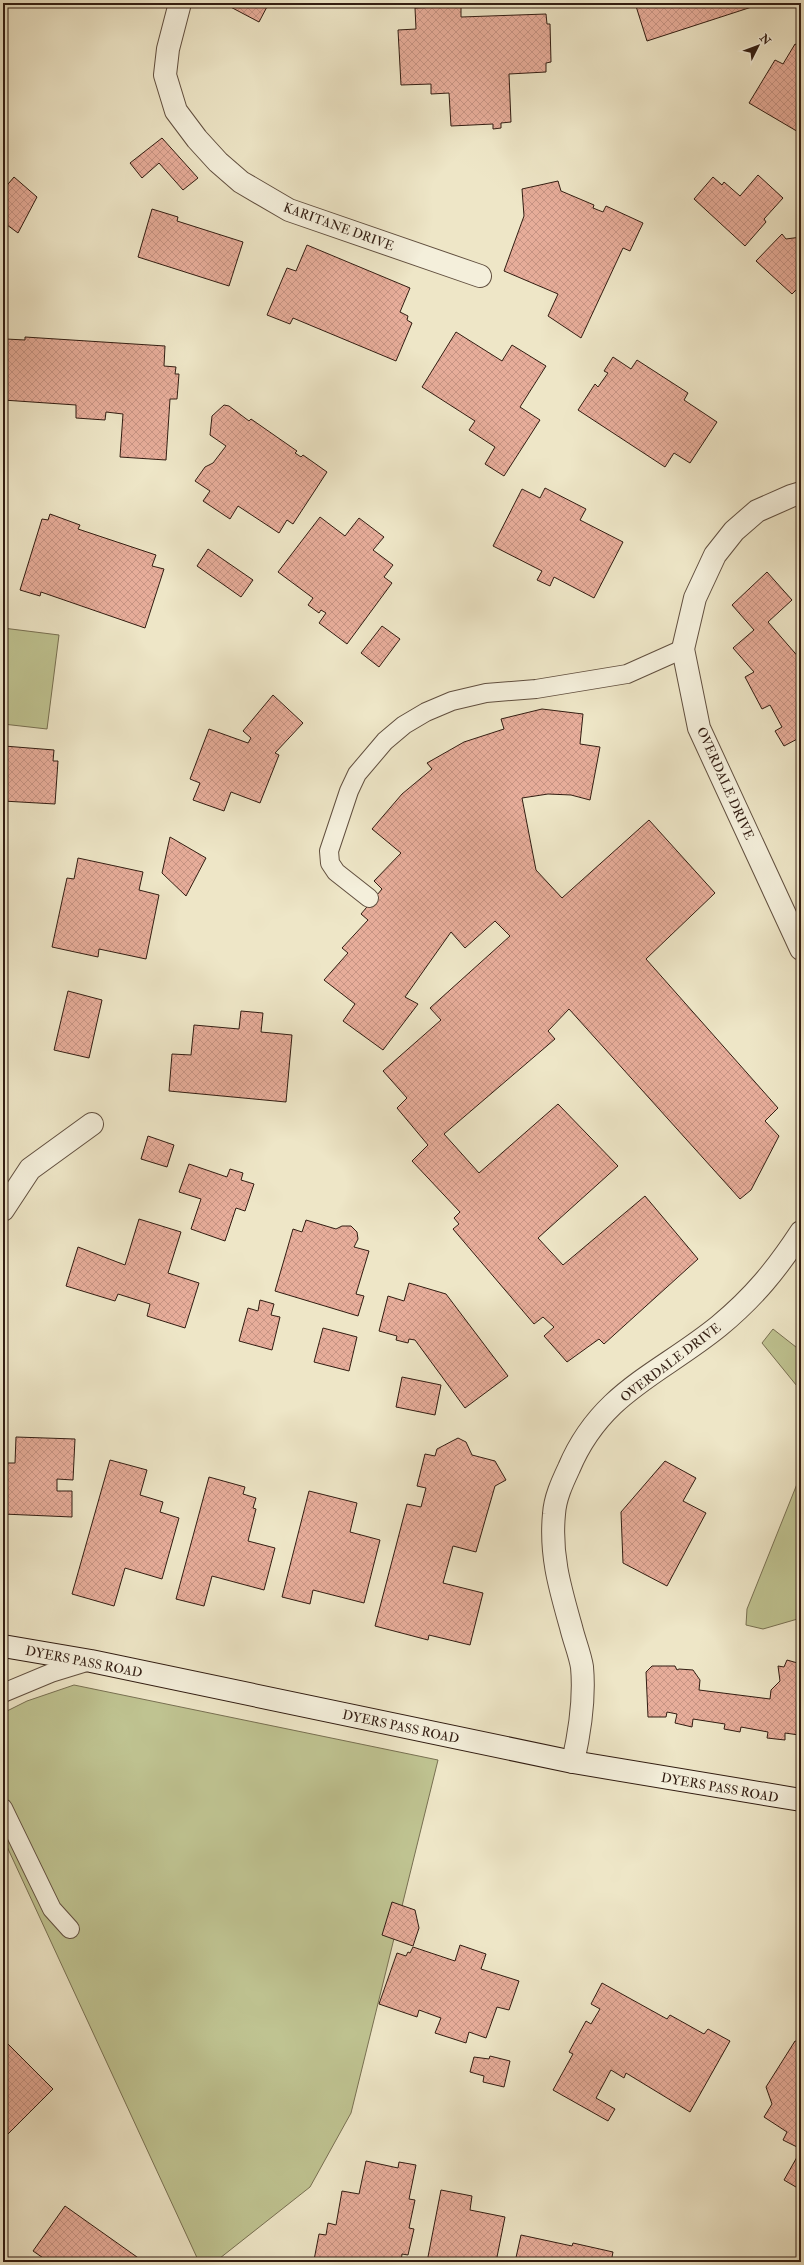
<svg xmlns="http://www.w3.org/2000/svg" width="804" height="2265" font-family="'IM FELL Double Pica',serif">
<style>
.park{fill:#bfc391;stroke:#787052}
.building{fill:url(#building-cross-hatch);stroke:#321d12}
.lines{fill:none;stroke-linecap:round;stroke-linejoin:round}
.service-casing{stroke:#614f3f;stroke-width:20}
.minor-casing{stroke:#614f3f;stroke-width:24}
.secondary-casing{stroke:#321d12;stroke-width:24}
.service{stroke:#f4efdb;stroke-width:18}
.minor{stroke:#f4efdb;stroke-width:22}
.secondary{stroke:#f4efdb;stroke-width:22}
.labels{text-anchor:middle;stroke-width:3.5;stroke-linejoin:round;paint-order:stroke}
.street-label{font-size:13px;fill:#321d12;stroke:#f4efdb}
</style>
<defs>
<pattern id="building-cross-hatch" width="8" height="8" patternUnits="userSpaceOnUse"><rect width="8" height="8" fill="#e7ad9a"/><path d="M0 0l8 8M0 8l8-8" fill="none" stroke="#c79484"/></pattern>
</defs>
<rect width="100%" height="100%" fill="#eee6c7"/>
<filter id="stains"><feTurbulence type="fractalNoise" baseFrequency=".005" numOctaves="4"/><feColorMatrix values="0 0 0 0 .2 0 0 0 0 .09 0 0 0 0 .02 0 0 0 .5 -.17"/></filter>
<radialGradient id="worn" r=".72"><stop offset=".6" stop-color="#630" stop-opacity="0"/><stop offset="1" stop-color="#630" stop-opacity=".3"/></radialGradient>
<g class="park">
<polygon points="3,628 59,635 47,729 3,724"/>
<polygon points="773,1329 801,1351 801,1391 762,1343"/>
<polygon points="801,1474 801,1618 763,1629 746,1625 747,1609"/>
<polygon points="74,1685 438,1760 351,2113 310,2187 215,2262 199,2262 3,1838 3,1713 27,1701"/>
</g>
<g class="building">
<polygon points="223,3 269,3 259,22"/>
<polygon points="635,3 764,3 647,41"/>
<polygon points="461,6 461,17 546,14 547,24 550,24 551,62 546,63 546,72 509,74 511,122 501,123 501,128 493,129 493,124 451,126 449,93 431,94 431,84 401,85 398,30 416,29 415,8"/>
<polygon points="795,44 801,47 800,133 749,103 775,60 783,64"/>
<polygon points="162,138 198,178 183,190 159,163 142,178 130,163"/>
<polygon points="758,175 783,198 764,219 766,222 745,246 694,199 713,177 722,185 724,182 740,196"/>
<polygon points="14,177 37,197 18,233 3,222 3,190"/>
<polygon points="558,181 561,191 594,205 593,208 603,212 606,206 643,223 630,251 623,248 581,338 548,316 558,294 504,271 524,216 522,189"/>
<polygon points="152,209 178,217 177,221 243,242 229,286 138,257"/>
<polygon points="782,234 786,239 801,237 801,293 797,289 792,294 756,261"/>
<polygon points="307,245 410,288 400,312 408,316 407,320 412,323 396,361 293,318 290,324 267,315 287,268 296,271"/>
<polygon points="456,332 502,361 512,345 546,366 520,407 540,420 504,476 485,464 495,447 469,430 475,421 422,387"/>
<polygon points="25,337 165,346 164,366 176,367 175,374 179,374 177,399 170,399 166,460 120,457 123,414 106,412 105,420 76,418 76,405 3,400 3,364 5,364 6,339 25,340"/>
<polygon points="613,357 631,369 637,360 688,393 684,400 717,422 690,463 674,453 665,467 578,410 595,384 598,387 608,373 604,371"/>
<polygon points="224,405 229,406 249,421 251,419 297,451 295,453 301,457 303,455 327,472 293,524 287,520 279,533 238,506 230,519 203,501 210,491 195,481 205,467 213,463 226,446 210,435 212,416"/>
<polygon points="545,488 586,509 580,520 623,542 594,598 554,577 550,586 537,580 542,571 493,546 522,489 540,498"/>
<polygon points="50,514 80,525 78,529 156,555 152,566 164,569 145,628 41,592 40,596 20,590 42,519 48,520"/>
<polygon points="320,517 345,536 359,518 384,537 373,550 393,565 384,577 392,583 347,644 319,623 326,613 321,610 319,613 308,605 313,598 278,572"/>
<polygon points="208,549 253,580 241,597 197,566"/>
<polygon points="767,572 792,600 768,622 801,660 801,737 784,746 775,731 782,727 770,705 762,709 745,677 754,672 733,648 754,630 732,605"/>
<polygon points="382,626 400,639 379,667 361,653"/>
<polygon points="273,695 303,723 275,753 279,755 260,803 231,792 224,811 193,800 200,783 190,779 209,729 248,743 251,738 243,731"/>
<polygon points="542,709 583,714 580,744 600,747 590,800 571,795 548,794 522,798 536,870 562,898 649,820 715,893 646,959 778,1108 765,1121 779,1136 751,1190 740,1199 569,1009 548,1031 555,1039 444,1134 479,1173 558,1104 618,1166 538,1238 563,1265 645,1196 698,1259 604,1344 599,1339 567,1362 544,1336 554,1327 543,1317 534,1324 453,1229 459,1224 454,1218 460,1212 412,1161 428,1145 397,1108 407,1098 383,1071 441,1020 430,1008 510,936 495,921 465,948 451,932 405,997 418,1004 383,1050 343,1021 355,1004 324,980 348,953 342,948 368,920 361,914 382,889 374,881 401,853 372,829 402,794 432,769 427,763 464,742 504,729 501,719"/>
<polygon points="4,746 54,750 53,761 58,761 55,804 3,801"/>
<polygon points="170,837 206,858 186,896 162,873"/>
<polygon points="78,858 143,872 139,890 159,895 146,959 99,949 98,957 52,947 67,878 74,879"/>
<polygon points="68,991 102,1000 89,1058 54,1050"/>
<polygon points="241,1011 263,1013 261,1032 292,1035 286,1102 169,1091 172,1054 191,1055 194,1025 239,1029"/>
<polygon points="148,1136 174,1145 167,1167 141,1159"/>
<polygon points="189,1164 227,1177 230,1169 243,1173 241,1180 254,1184 245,1211 236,1208 225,1241 191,1229 201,1199 179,1192"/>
<polygon points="139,1219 181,1232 168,1273 199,1283 185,1328 147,1316 150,1304 118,1294 115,1301 66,1286 78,1247 125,1265"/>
<polygon points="306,1220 336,1229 342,1226 351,1226 357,1232 358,1239 354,1247 369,1251 356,1294 364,1296 358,1316 275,1291 293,1229 302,1232"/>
<polygon points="409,1283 446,1294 508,1376 465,1408 415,1340 409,1339 408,1343 396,1340 397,1336 379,1331 388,1296 404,1301"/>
<polygon points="260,1300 274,1304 271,1315 280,1317 272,1350 239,1341 248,1308 258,1311"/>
<polygon points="323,1328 357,1337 349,1371 314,1362"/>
<polygon points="402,1377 441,1385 435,1415 396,1407"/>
<polygon points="16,1437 75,1439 73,1480 57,1479 57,1491 72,1491 72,1517 3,1514 3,1463 15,1463"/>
<polygon points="458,1438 466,1442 472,1455 495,1461 506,1480 495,1486 476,1552 453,1546 443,1583 483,1593 470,1645 429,1635 428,1640 375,1626 407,1504 421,1507 426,1488 417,1486 425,1454 435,1456 437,1449"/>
<polygon points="110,1460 147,1470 140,1495 163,1502 160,1512 179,1518 162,1579 125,1568 114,1606 72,1594"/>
<polygon points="665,1461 696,1478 683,1501 706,1513 667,1586 623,1563 621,1512"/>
<polygon points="209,1477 245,1487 243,1494 256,1498 253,1508 256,1509 248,1541 275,1548 264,1590 212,1576 204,1606 176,1599"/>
<polygon points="309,1491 357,1503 350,1532 380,1540 364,1603 313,1590 310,1604 282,1597"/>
<polygon points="787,1660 801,1664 801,1738 798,1738 799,1735 785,1733 785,1740 767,1738 768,1732 741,1727 740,1732 724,1729 725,1724 693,1719 692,1727 675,1723 677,1714 667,1712 666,1717 648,1717 646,1672 652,1666 675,1666 677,1670 679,1669 693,1670 700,1680 699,1690 770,1699 771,1690 780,1681 778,1666 784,1667"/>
<polygon points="392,1902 415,1910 419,1928 413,1946 382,1935"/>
<polygon points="460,1945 486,1954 481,1969 519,1981 509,2010 497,2007 486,2038 469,2032 466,2043 435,2033 441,2018 419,2010 417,2017 379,2004 397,1953 406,1956 408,1952 410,1953 413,1947 455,1961"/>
<polygon points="602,1983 667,2019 670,2015 704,2034 708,2029 730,2041 690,2112 626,2073 624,2078 611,2070 596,2098 615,2109 608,2121 553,2090 573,2054 569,2052 586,2021 591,2024 600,2009 591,2004"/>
<polygon points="3,2039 53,2089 7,2135 3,2131"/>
<polygon points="795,2041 801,2042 801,2149 783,2140 787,2132 764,2117 772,2104 766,2087"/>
<polygon points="490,2056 510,2061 504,2087 483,2082 484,2076 470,2072 474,2057 489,2059"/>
<polygon points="801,2150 801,2190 784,2180"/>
<polygon points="366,2161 398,2168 399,2162 416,2165 409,2199 415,2200 409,2228 414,2229 408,2255 402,2254 401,2262 314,2260 319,2234 326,2235 328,2223 336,2225 342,2191 359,2194"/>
<polygon points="441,2190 472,2196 470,2210 505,2217 496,2262 427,2262"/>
<polygon points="65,2206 144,2262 49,2262 33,2251"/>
<polygon points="521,2235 572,2246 573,2243 613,2252 611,2262 515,2262"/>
</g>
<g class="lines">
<g class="service-casing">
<g id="service">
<polyline points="369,898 336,872 330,863 329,851 349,791 357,774 385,741 404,725 426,712 452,701 486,693 536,689 627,674 683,649"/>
<polyline points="3,1693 51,1673 90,1661"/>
<polyline points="3,1808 52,1909 70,1929"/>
</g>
</g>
<g class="minor-casing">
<g id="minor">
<polyline points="180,3 168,49 165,75 176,111 197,139 218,162 241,182 289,210 480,276"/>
<polyline points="801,493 791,496 757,511 734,531 715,555 695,598 683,649 699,728 801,949"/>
<polyline points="3,1210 30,1169 92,1124"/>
<path d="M573 1762C580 1731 585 1699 582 1667 580 1654 574 1640 571 1627 560 1588 550 1555 554 1514 555 1498 562 1483 569 1468 601 1392 660 1374 719 1326 754 1297 776 1270 801 1232"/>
</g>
</g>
<g class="secondary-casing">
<polyline id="secondary" points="3,1646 91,1661 573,1762 801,1800"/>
</g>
<use href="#service" class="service"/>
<use href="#minor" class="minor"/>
<use href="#secondary" class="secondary"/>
</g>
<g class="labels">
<g class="street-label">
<text transform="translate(339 226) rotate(20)" y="5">KARITANE DRIVE</text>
<text transform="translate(726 783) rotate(66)" y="5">OVERDALE DRIVE</text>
<text transform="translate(670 1362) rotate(-37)" y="5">OVERDALE DRIVE</text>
<text transform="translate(84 1661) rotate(11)" y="5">DYERS PASS ROAD</text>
<text transform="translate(401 1726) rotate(12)" y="5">DYERS PASS ROAD</text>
<text transform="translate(720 1787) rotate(10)" y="5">DYERS PASS ROAD</text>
</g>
</g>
<rect width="804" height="2265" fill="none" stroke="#eee6c7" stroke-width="16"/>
<rect x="4" y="4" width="796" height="2257" fill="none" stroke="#321d12" stroke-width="2"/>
<rect x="8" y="8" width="788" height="2249" fill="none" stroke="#321d12"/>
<g transform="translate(758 46) rotate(48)" stroke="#f4efdb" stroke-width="3" paint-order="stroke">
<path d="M0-3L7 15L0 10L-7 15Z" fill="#321d12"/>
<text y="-6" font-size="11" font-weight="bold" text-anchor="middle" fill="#321d12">N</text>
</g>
<rect width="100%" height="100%" filter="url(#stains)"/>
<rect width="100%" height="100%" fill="url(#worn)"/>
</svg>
